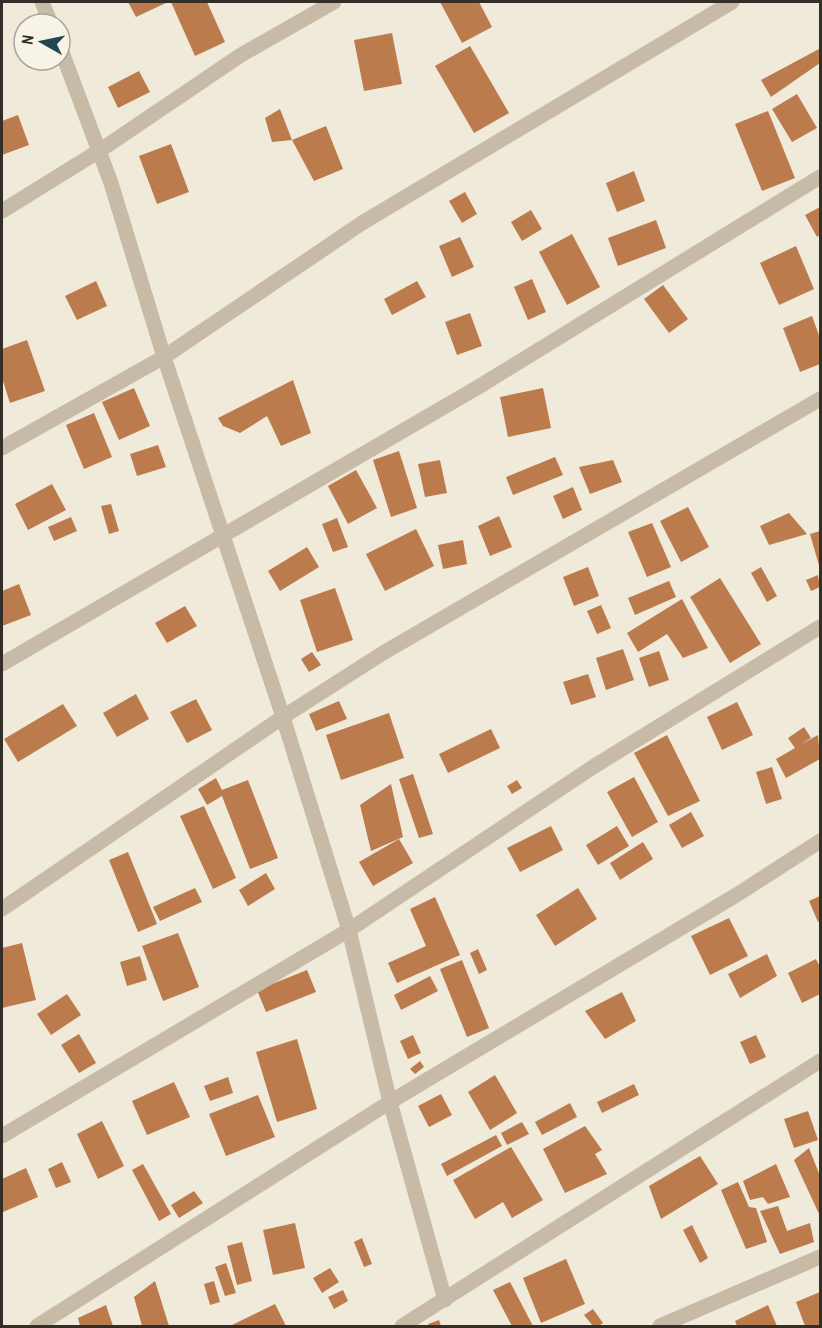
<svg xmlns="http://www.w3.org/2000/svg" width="822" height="1328" font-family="'Archivo Narrow',sans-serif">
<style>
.building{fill:#bc7b4d}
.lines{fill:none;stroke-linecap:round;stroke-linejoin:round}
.minor{stroke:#c7bba8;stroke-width:15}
</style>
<rect width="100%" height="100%" fill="#f0eadb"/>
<g class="building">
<polygon points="128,2 168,2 136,17"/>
<polygon points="171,2 207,2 225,42 195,56"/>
<polygon points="440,2 479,2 492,27 462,43"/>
<polygon points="392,33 402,84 364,91 354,40"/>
<polygon points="470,46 509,113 474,133 435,66"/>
<polygon points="819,49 820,63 771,97 761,80"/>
<polygon points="139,71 150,92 118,108 108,87"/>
<polygon points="797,94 817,128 792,142 772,109"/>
<polygon points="280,109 292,140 272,142 265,118"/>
<polygon points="768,111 795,178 762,191 735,124"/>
<polygon points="18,115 29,145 2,155 2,121"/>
<polygon points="326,126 343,169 314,181 292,140"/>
<polygon points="171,144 189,192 157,204 139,156"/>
<polygon points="634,171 645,201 617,212 606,183"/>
<polygon points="465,192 477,214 462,223 449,201"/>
<polygon points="820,207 820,235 817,237 805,215"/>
<polygon points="531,210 542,229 522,241 511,222"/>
<polygon points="656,220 666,248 618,266 608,238"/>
<polygon points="572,234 600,287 567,305 539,252"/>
<polygon points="460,237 474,267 452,277 439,246"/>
<polygon points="796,246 814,289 779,305 760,263"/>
<polygon points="532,279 546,312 528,320 514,287"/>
<polygon points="96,281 107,306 77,320 65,296"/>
<polygon points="417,281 426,297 392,315 384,299"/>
<polygon points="663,285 688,319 669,333 644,299"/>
<polygon points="470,313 482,346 457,355 445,322"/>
<polygon points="812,316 820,338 820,364 800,372 783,328"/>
<polygon points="27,340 45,391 10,403 2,378 2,349"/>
<polygon points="293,380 311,433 281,446 267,416 240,433 223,426 218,418"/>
<polygon points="134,388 150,426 119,440 102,402"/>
<polygon points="543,388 551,428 508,437 500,397"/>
<polygon points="94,413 112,457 84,469 66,425"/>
<polygon points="158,445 166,467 137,476 130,454"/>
<polygon points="399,451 417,508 391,517 373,460"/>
<polygon points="555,457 563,475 513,495 506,477"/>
<polygon points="440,460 447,493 425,497 418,464"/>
<polygon points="613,460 622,482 590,494 579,467"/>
<polygon points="356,470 377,508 348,524 328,486"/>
<polygon points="52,484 66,510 28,530 15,504"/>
<polygon points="573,487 582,510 563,519 553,496"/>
<polygon points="111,504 119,531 109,534 101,506"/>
<polygon points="688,507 709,547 681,562 660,521"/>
<polygon points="789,513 807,534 769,545 760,526"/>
<polygon points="499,516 512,547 490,556 478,526"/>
<polygon points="71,517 77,531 54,541 48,527"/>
<polygon points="337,518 348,547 333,552 322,524"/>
<polygon points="652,523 671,567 647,577 628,532"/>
<polygon points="416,529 434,566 385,591 366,554"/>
<polygon points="820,531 820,569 810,534"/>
<polygon points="463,540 467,564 443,569 438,545"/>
<polygon points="307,547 319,567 280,591 268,571"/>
<polygon points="588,567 599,596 574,606 563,577"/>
<polygon points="761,567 777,596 767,602 751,573"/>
<polygon points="818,575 820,587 811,591 806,580"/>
<polygon points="720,578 761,644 730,663 690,597"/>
<polygon points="669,581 676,597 635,615 628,598"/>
<polygon points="19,584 31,615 2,626 2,591"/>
<polygon points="335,588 353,640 317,652 300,600"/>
<polygon points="682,599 708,648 683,658 667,634 638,652 627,633"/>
<polygon points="601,605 611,628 597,634 587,611"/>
<polygon points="185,606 197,626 167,643 155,623"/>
<polygon points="623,649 634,680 606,690 596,658"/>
<polygon points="659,651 669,680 649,687 639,658"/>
<polygon points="312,652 321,665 309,672 301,659"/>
<polygon points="588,674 596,697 571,705 563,682"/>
<polygon points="136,694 149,719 117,737 103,713"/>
<polygon points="196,699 212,730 187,743 170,712"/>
<polygon points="339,701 347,719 316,731 309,714"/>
<polygon points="737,702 753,735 722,750 707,717"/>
<polygon points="63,704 77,726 18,762 4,739"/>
<polygon points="389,713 404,758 341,780 326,735"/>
<polygon points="804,727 811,738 800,745 818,735 820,759 786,778 776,759 795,748 788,738"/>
<polygon points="491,729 500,748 448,773 439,754"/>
<polygon points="667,735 700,801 668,816 634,753"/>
<polygon points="772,767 782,799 766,804 756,772"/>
<polygon points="413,774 433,834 419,838 399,779"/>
<polygon points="634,777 658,822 632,837 607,792"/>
<polygon points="216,778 222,790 248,780 278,858 250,869 222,796 207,805 198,789"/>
<polygon points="517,780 522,788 512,794 507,786"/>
<polygon points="391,784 403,837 371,851 360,805"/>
<polygon points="204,806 236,878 213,889 180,816"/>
<polygon points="691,812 704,836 682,848 669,825"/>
<polygon points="551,826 563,850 520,872 507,848"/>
<polygon points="617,826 629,846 598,865 586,845"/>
<polygon points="399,839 413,863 373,886 359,862"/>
<polygon points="643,842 653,859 620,880 610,863"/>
<polygon points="128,852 157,924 138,932 109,860"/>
<polygon points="266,873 275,889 248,906 239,890"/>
<polygon points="195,888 202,902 160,921 153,907"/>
<polygon points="578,888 597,919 555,946 536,915"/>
<polygon points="820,896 820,921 818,922 809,901"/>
<polygon points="435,897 460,955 397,983 388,963 426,946 410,909"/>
<polygon points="729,918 748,956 710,975 691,936"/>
<polygon points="178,933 199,987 163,1001 142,946"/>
<polygon points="22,943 36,1000 2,1008 2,948"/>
<polygon points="478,949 487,970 479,974 470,953"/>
<polygon points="767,954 777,976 740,998 728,974"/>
<polygon points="140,956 147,980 127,986 120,962"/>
<polygon points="816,959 820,967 820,994 802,1003 788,973"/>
<polygon points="462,960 489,1028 467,1037 440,969"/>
<polygon points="307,970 316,992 266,1012 257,990"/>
<polygon points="430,976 438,991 401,1010 394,995"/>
<polygon points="622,992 636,1021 605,1039 585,1011"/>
<polygon points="67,994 81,1015 51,1035 37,1014"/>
<polygon points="79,1034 96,1063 79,1073 61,1045"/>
<polygon points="413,1035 421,1053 408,1059 400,1041"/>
<polygon points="756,1035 766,1057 750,1064 740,1042"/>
<polygon points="297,1039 317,1109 277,1122 256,1052"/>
<polygon points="420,1061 424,1067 415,1074 410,1069"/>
<polygon points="495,1075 517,1113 490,1130 468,1092"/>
<polygon points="228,1077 233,1093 210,1101 204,1086"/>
<polygon points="174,1082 190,1117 147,1135 132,1101"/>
<polygon points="634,1084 639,1095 602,1113 597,1102"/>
<polygon points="441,1094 452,1115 429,1127 418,1106"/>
<polygon points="258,1095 275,1137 226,1156 209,1114"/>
<polygon points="570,1103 577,1117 542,1135 535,1122"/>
<polygon points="808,1111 818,1140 794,1148 784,1119"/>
<polygon points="102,1121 124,1166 98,1179 77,1134"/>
<polygon points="522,1122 529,1134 507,1145 501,1133"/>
<polygon points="585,1126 602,1150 595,1154 607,1174 565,1193 543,1149"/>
<polygon points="496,1135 502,1146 447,1176 441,1164"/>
<polygon points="511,1147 543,1200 512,1218 503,1202 475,1219 453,1180"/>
<polygon points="809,1148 820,1176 820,1216 794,1160"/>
<polygon points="700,1156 718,1184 661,1219 649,1186"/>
<polygon points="62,1162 71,1182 56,1188 48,1169"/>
<polygon points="143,1164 171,1214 159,1221 132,1170"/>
<polygon points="776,1164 790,1197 768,1204 763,1197 750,1200 743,1181"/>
<polygon points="26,1168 38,1197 3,1212 2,1179"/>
<polygon points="738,1182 749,1207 756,1208 767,1242 746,1249 721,1190"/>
<polygon points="194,1191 203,1203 179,1218 171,1205"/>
<polygon points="778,1206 787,1231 810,1223 814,1242 780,1254 760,1211"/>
<polygon points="295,1223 305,1268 273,1275 263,1230"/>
<polygon points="692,1225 708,1258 700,1263 683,1230"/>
<polygon points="362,1238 372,1264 364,1267 354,1242"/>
<polygon points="242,1242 252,1281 237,1285 227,1246"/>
<polygon points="566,1259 585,1304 541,1323 523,1278"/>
<polygon points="226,1263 236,1293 225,1296 215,1267"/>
<polygon points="330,1268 339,1282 322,1293 313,1278"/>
<polygon points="155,1281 169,1326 142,1326 134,1297"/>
<polygon points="214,1281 220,1302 210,1305 204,1284"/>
<polygon points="510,1282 533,1326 512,1326 493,1290"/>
<polygon points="343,1290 348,1301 334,1309 328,1297"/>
<polygon points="820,1292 820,1326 805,1326 796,1302"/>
<polygon points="275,1304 286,1326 230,1326"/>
<polygon points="106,1305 113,1326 80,1326 78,1318"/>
<polygon points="768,1305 777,1326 737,1326 735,1321"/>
<polygon points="593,1309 603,1323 599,1326 593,1326 584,1315"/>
<polygon points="439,1320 441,1326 429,1326 428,1324"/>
</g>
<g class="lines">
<g class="minor">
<polyline points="42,2 51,24"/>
<polyline points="60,47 111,183 164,357 283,717 349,930 390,1102 445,1300"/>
<polyline points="2,211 99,151 241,55 334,2"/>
<polyline points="2,448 164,357 362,223 732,2"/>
<polyline points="2,664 480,386 820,177"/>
<polyline points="2,909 283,717 383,653 820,399"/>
<polyline points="2,1136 349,930 593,767 820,627"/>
<polyline points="37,1326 390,1102 738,894 820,841"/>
<polyline points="402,1326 820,1061"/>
<polyline points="660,1326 820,1257"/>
</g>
</g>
<rect width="822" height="1328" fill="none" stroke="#342e28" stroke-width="6"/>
<g transform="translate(42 42) rotate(279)"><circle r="28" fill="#f8f3e7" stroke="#aaa49b" stroke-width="1.5"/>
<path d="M0-4.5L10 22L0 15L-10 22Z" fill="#214752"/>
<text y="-9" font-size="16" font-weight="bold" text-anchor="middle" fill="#342e28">N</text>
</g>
</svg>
